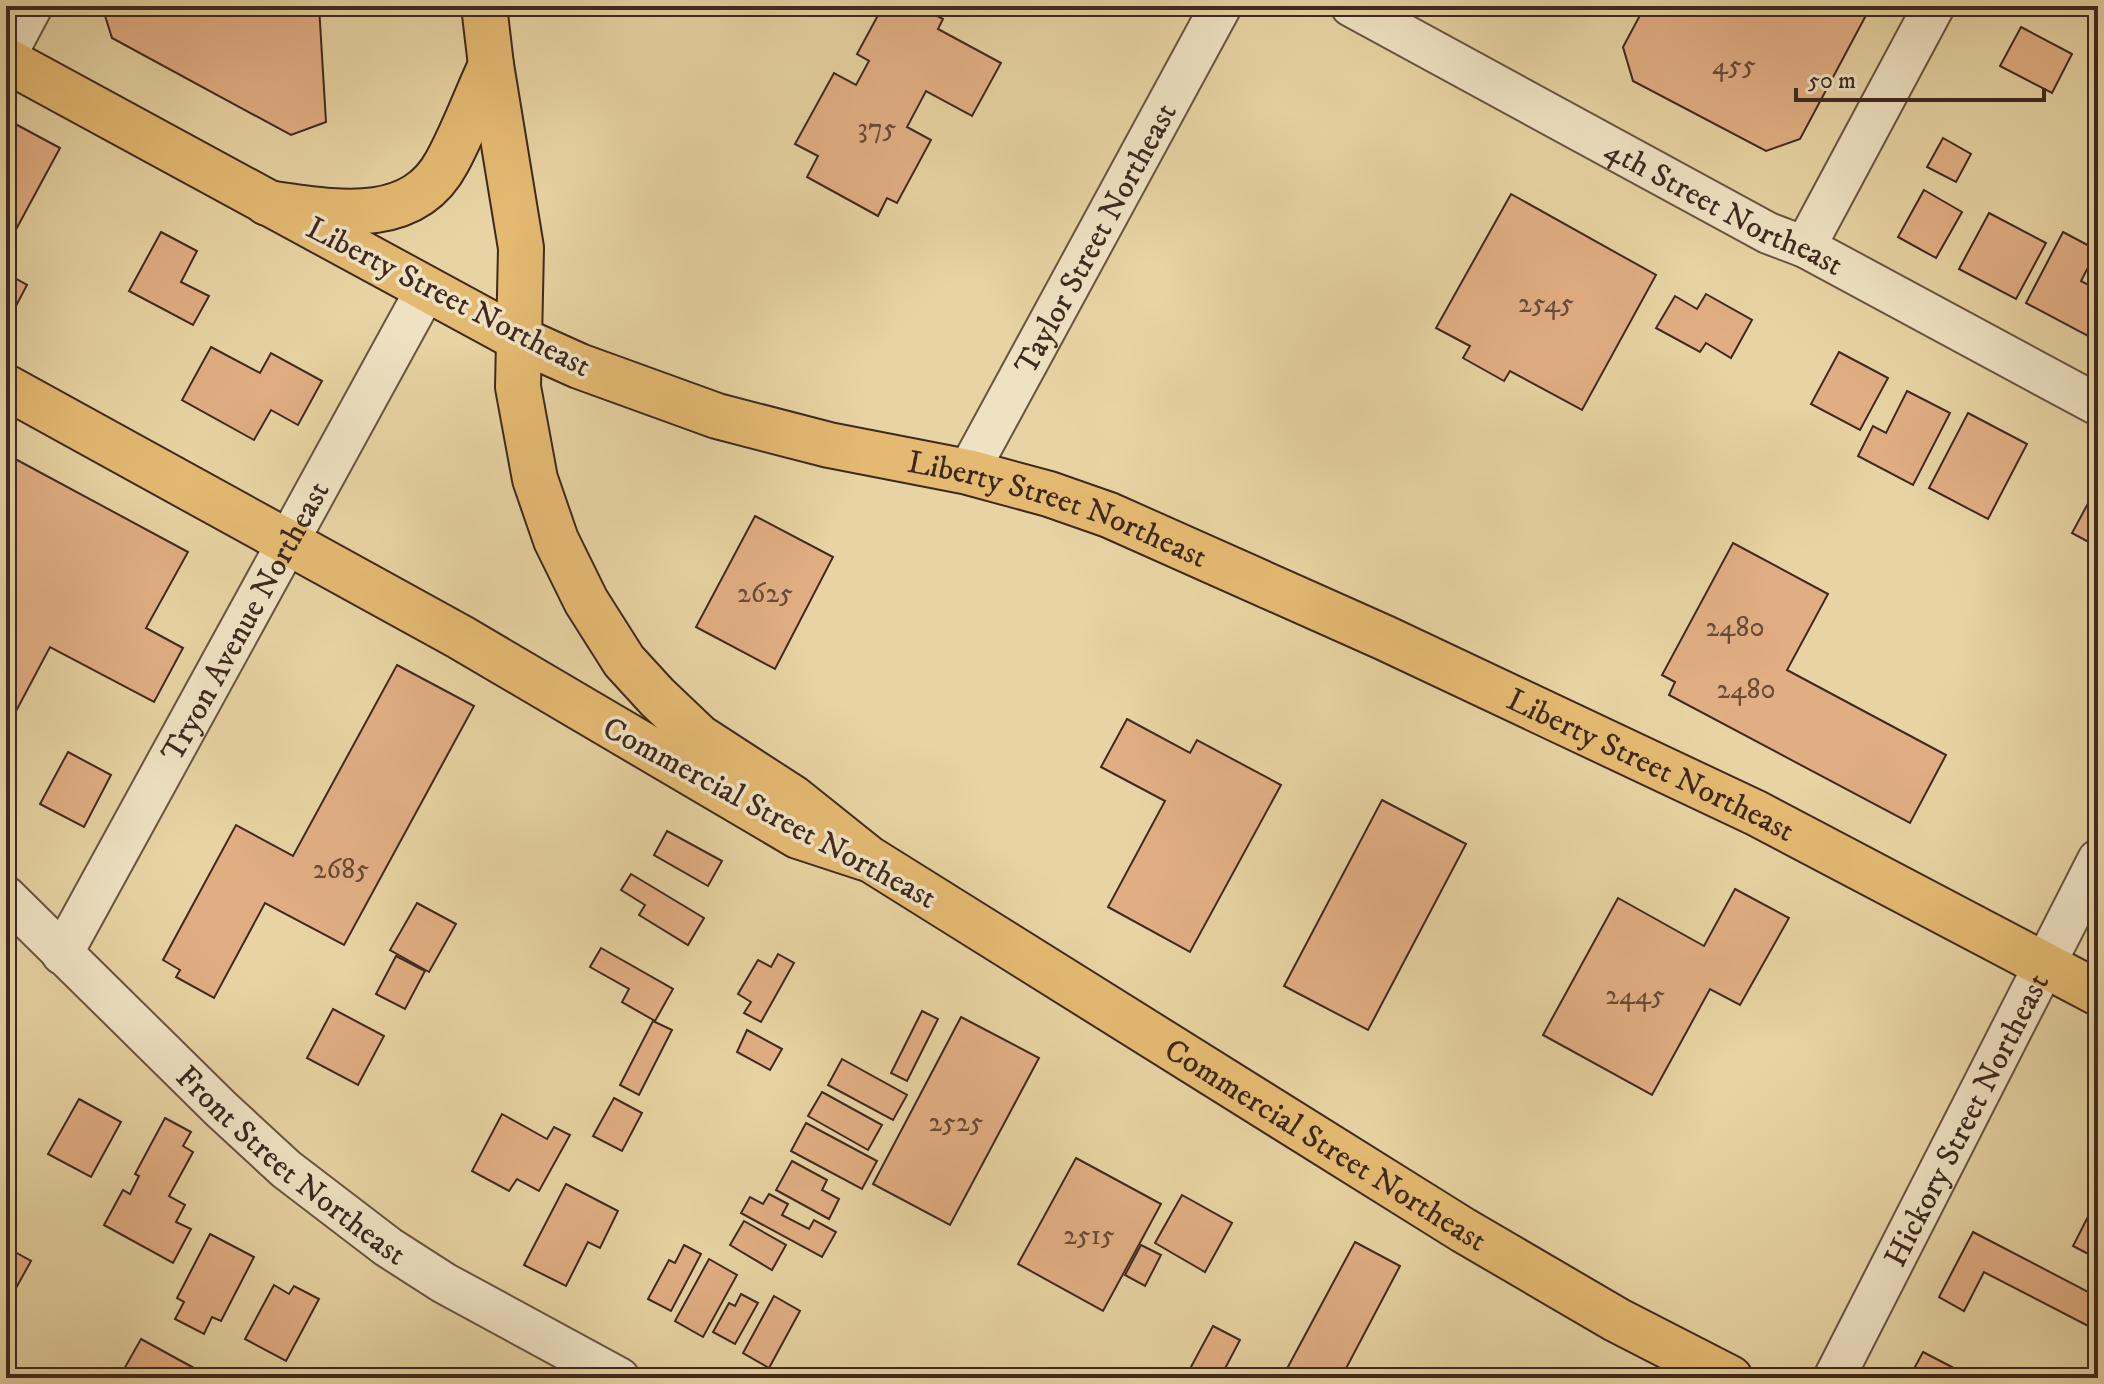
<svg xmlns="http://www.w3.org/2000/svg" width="2104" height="1384" font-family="'IM FELL DW Pica',serif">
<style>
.building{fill:#e1ae83;stroke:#3f291f;stroke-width:2}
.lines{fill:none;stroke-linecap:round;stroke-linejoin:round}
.minor-casing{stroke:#695440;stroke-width:44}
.major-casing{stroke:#3f291f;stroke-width:48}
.highway-casing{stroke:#3f291f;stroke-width:48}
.minor{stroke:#efe2c3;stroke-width:40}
.major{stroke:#e4ba72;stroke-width:44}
.highway{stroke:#e4ba72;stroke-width:44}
.labels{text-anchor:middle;stroke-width:7;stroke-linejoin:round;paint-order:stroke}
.number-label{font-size:28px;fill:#684a38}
.street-label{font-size:32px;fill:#3f291f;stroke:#efe2c3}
</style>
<rect width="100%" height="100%" fill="#e7d3a3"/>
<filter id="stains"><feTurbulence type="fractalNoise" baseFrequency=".0025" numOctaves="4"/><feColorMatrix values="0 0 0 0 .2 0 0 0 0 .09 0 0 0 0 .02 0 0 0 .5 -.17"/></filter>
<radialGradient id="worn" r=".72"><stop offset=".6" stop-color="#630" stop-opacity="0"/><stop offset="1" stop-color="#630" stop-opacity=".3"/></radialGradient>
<g class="building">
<polygon points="102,6 319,6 326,122 291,135 112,38"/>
<polygon points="883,6 918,6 943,19 938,29 1001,63 972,116 926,91 907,127 931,140 897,203 887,198 878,216 807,177 818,156 795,144 834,73 856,85 869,61 857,54"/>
<polygon points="1645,6 1871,6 1800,139 1766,151 1633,81 1623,47"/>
<polygon points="2021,27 2072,54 2052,93 2000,66"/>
<polygon points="6,119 60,148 6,248"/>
<polygon points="1943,138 1971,154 1956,182 1927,167"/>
<polygon points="1924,190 1962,212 1936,258 1898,237"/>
<polygon points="1511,194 1656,275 1582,410 1510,371 1504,381 1463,358 1470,346 1436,328"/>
<polygon points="1989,213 2046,243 2016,299 1959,269"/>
<polygon points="161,232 197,251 181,282 209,296 193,325 129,291"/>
<polygon points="2063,232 2097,250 2081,281 2098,290 2098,316 2088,336 2026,303"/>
<polygon points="6,273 27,285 6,325"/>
<polygon points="1706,294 1752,320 1731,358 1706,343 1700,352 1656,328 1675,296 1697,309"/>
<polygon points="211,347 260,373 271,353 322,381 298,425 271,410 254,440 182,400"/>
<polygon points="1839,352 1888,378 1860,430 1811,404"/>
<polygon points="1907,391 1950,413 1913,485 1858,456 1873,426 1886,433"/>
<polygon points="1968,413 2027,444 1988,519 1929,488"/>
<polygon points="6,454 188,552 146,628 183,648 154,702 50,647 6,730"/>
<polygon points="2098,485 2098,547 2072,533"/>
<polygon points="755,516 833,557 775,669 696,627"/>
<polygon points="1733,543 1828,594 1787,670 1946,755 1910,823 1669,695 1675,682 1662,675"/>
<polygon points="397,665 474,706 344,945 265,903 214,998 176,977 180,970 163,960 236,825 293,856"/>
<polygon points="1127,719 1190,753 1197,740 1281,785 1190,952 1108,907 1165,801 1101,767"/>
<polygon points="68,752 111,775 84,827 40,804"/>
<polygon points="1382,800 1466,844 1368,1030 1284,986"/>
<polygon points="667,831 722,861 708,886 654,855"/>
<polygon points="631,874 704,918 688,945 639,915 645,905 621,890"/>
<polygon points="1735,889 1789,918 1740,1005 1710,989 1652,1095 1543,1035 1618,898 1704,946"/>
<polygon points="417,903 456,924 429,972 390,950"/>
<polygon points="601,948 673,989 655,1021 622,1002 629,989 590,967"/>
<polygon points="778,954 794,963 761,1022 744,1013 751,1002 738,994 758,960 771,967"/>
<polygon points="396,956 425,971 405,1009 376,994"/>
<polygon points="333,1009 384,1036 358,1085 307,1058"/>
<polygon points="922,1011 938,1019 907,1081 891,1073"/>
<polygon points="961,1017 1039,1058 950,1225 873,1184"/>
<polygon points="653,1021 672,1030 639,1095 620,1085"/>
<polygon points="747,1030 782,1049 770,1070 737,1052"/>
<polygon points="842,1059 907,1095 893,1120 828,1085"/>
<polygon points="822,1092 882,1125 868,1150 808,1116"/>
<polygon points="614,1098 642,1113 622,1151 593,1136"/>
<polygon points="79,1099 121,1122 91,1177 48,1154"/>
<polygon points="502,1114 547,1139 554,1127 570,1135 539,1191 517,1179 509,1191 472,1171"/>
<polygon points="165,1118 191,1132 183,1146 193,1152 169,1196 185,1205 176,1222 191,1229 173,1263 104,1225 123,1190 130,1194 139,1176 135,1174"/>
<polygon points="806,1123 877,1161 862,1189 791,1151"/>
<polygon points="1076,1158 1161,1204 1103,1311 1018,1264"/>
<polygon points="792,1161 827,1180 822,1190 839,1199 829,1219 776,1190"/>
<polygon points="566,1184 618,1211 600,1248 588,1242 566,1286 524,1265"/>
<polygon points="769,1194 788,1204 782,1215 809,1229 814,1220 836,1232 822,1257 741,1213 750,1197 763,1204"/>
<polygon points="1182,1195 1232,1223 1205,1272 1155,1243"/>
<polygon points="2098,1197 2098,1259 2073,1246"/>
<polygon points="744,1221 786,1245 772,1270 730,1245"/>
<polygon points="1973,1232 2098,1297 2098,1331 1984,1272 1964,1311 1939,1297"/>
<polygon points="210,1234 254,1257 221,1321 212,1317 204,1334 175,1319 184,1302 177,1298"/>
<polygon points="1355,1242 1400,1266 1343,1374 1351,1378 1282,1378"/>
<polygon points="684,1245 701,1254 671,1311 648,1299 669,1260 675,1263"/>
<polygon points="1141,1245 1161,1255 1145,1286 1125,1275"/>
<polygon points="6,1247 31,1261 6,1306"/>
<polygon points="709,1259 737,1275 703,1337 675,1321"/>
<polygon points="274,1285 289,1294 294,1286 319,1299 286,1361 245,1339"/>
<polygon points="741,1294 758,1303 735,1344 713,1332 729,1303 735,1306"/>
<polygon points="774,1296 800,1311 769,1368 743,1353"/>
<polygon points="1213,1326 1240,1340 1220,1378 1185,1378"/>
<polygon points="141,1339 194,1368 188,1378 119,1378"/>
<polygon points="1923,1352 1973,1378 1909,1378"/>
</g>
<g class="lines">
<g class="minor-casing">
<g id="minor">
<path id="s1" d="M1351 6 1768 233 1805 247 2098 405"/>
<polyline points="6,55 32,6"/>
<polyline points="1805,247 1934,6"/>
<path id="s2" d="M968 472 1221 6"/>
<path id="s3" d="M6 897 221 1109 286 1169 388 1247 444 1283 619 1378"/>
<path id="s4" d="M62 954 427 288"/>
<path id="s5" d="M1834 1378 2098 860"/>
</g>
</g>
<g class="major-casing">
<g id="major">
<polyline points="6,60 519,339"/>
<polyline points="6,387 460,637 798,836 865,858"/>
</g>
</g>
<g class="highway-casing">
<g id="highway">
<path id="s6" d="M484 6 491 65 521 248 518 387 535 479 556 540 586 601 624 661 657 697 699 737 793 798 868 858 1463 1230 1617 1320 1730 1378"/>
<path d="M267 203C329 211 411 230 447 162 464 131 476 97 491 65"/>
<path id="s7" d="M519 339 579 366 717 416 829 445 968 472 1049 494 1109 515 1385 638 1756 813 2098 993"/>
</g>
</g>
<use href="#minor" class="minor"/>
<use href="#major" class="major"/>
<use href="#highway" class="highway"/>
</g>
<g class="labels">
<g class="number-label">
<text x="1734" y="74">455</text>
<text x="877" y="137">375</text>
<text x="1546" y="312">2545</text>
<text x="765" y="602">2625</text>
<text x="1735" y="636">2480</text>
<text x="1746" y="698">2480</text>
<text x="341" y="878">2685</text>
<text x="1635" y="1004">2445</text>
<text x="956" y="1131">2525</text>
<text x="1089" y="1244">2515</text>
</g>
<g class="street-label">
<text dy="11" stroke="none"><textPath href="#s1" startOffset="424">4th Street Northeast</textPath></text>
<text dy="11" stroke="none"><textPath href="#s2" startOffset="266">Taylor Street Northeast</textPath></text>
<text transform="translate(449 296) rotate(27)" y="11">Liberty Street Northeast</text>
<text dy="11" stroke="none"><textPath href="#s7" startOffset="566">Liberty Street Northeast</textPath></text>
<text dy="11" stroke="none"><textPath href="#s4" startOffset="380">Tryon Avenue Northeast</textPath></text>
<text dy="11" stroke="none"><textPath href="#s7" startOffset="1214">Liberty Street Northeast</textPath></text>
<text transform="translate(770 812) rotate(28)" y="11">Commercial Street Northeast</text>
<text dy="11" stroke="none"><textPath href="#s5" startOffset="290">Hickory Street Northeast</textPath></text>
<text dy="11" stroke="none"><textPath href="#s6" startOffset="1536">Commercial Street Northeast</textPath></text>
<text dy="11" stroke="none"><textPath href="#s3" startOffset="392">Front Street Northeast</textPath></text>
</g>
</g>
<rect width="2104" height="1384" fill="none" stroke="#e7d3a3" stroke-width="32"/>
<rect x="8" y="8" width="2088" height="1368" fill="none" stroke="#3f291f" stroke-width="4"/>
<rect x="16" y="16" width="2072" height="1352" fill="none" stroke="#3f291f" stroke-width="2"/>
<path d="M1796 88v12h248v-12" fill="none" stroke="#3f291f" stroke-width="4"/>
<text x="1808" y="88" font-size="24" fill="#3f291f" stroke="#efe2c3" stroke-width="6" paint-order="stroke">50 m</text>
<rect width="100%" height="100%" filter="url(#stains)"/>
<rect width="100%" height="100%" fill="url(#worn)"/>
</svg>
